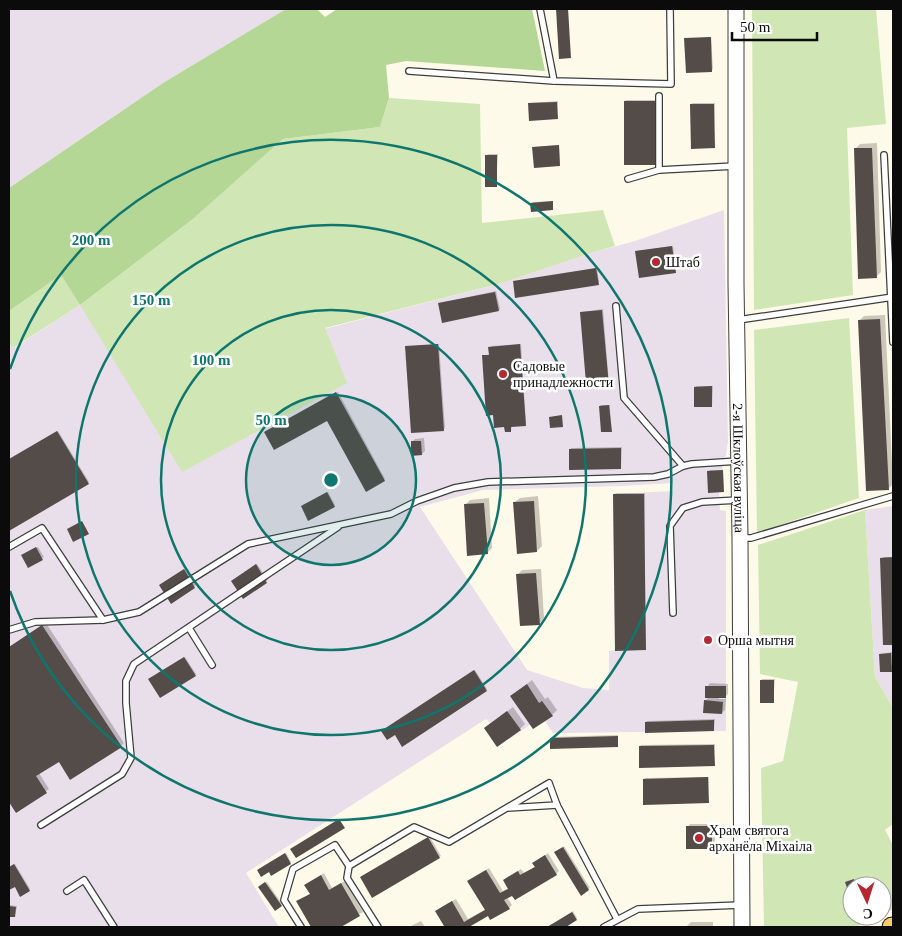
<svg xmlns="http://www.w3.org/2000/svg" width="902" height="936" font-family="Georgia,serif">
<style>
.industrial{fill:#e8dfea;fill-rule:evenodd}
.green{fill:#d0e7b5}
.forest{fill:#b4d795}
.shadow{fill:#0003}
.building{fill:#534c48}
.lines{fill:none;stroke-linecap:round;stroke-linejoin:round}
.service-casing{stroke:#3e3e3e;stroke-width:8}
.tertiary-casing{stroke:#3e3e3e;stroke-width:17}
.primary-casing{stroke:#1c1c1c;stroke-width:21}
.service{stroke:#fff;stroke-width:5.5}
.tertiary{stroke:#fff;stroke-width:15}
.primary{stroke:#f4cd63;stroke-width:19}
.ring{fill:none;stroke:#0f766e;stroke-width:2.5}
.poi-dot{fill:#b52832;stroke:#fff;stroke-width:2}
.labels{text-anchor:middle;stroke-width:5;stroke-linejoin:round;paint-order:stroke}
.poi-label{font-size:14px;fill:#0b0b0b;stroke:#fff;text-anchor:start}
.street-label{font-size:14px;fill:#0b0b0b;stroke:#fff}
.centre{fill:#0f766e;stroke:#fff;stroke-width:2.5}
.ring-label{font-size:15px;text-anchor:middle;font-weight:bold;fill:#0f766e;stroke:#fff;stroke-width:5;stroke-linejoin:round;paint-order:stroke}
</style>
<rect width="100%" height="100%" fill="#fefae9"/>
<g class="industrial">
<polygon points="9,9 286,9 163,83 9,188"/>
<path d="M724 210 728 441 726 455 722 462 724 492H719L720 510 726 511V731L553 733 545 721 533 729 530 725 497 747 484 728 490 723 486 719 246 873 279 927H9V342L14 348 80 305 324 329 502 283 591 253 635 241ZM672 483 673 491 613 494 615 650 609 651V690L583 688 527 670 420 507 483 490 622 486Z"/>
<polygon points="893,506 893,708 875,677 865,510"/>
</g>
<g class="green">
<polygon points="752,9 876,9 886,124 847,128 853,295 754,310"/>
<polygon points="389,98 480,104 482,223 603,210 615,246 591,253 502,283 325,328 347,383 182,472 80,305 13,348 9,342 9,311 61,275 80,305 193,219 283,139 380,127"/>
<polygon points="849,318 859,498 757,533 754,330"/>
<polygon points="865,510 875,677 893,708 893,824 885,830 893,845 893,909 882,914 882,886 852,886 852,916 879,916 856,927 764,927 761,768 783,761 798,682 760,674 758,545"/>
</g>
<polygon class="forest" points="286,9 317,9 325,17 337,9 532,9 545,71 406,61 386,65 389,98 380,127 283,139 193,219 80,305 61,275 9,311 9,188 163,83"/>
<g class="shadow">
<polygon points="558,9 568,9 570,57 561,58"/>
<polygon points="711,37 713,69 712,70 685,39"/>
<polygon points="626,100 656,100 655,164 625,101"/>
<polygon points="558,101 557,118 529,104 530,103"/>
<polygon points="692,103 715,103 714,147 691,105"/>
<polygon points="877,143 881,272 876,277 855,149 860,144"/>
<polygon points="559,145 560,165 533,148 534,147"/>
<polygon points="488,154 498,154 496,186 487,155"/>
<polygon points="553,201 553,209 532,203 533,202"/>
<polygon points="673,246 676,271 675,272 638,251"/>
<polygon points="597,268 599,282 598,284 514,282"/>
<polygon points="496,291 500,309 499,310 440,303"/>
<polygon points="603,309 609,384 608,385 601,380 582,312"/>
<polygon points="885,315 893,484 888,489 859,321 864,316"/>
<polygon points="439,344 445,428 444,429 406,347"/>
<polygon points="521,344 526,423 512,425 511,431 494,414 483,356 490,354 491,346"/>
<polygon points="696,386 713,386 712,406 695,387"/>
<polygon points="338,392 385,479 384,480 327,419 266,431"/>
<polygon points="601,405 610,405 611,430 600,406"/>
<polygon points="58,431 89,482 9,530 9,460"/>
<polygon points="424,438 425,451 422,454 412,442 415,439"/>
<polygon points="622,447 621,468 570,450 571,448"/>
<polygon points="710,470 723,470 723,490 709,471"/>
<polygon points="328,492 335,505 334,506 303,505"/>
<polygon points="616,493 645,493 645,649 615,494"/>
<polygon points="538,496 542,546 537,551 515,502 520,498"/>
<polygon points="489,498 492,548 487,553 465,505 470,500"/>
<polygon points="38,547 44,557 29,566 24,554"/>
<polygon points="883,557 893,557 893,644 884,644"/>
<polygon points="257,564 268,580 243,597 234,580"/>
<polygon points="185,569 196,585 171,602 162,584"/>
<polygon points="541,569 544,618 540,623 517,575 522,570"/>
<polygon points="46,623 124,743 121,746 59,760 39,773 49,789 16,811 9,800 9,647"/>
<polygon points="892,652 893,669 892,670 880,654"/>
<polygon points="185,657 196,674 195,675 151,678"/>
<polygon points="475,670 487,689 486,690 395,734 384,730"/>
<polygon points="762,679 775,679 773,702 761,680"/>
<polygon points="532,680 545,699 548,697 557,710 552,715 512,696"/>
<polygon points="710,683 728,684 728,694 725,697 719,697 719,699 726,699 725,710 722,713 705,701 709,697 707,687"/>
<polygon points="513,707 525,724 520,729 485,728"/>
<polygon points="715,719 714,730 646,722 647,721"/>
<polygon points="618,735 617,746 551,738 552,737"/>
<polygon points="715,744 714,765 640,747 641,745"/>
<polygon points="709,777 708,802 644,779 645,778"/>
<polygon points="690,824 715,824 715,845 712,848 687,827"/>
<polygon points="430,837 441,856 372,896 363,877"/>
<polygon points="564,846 590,888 582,894 557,851"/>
<polygon points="286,853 291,862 290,863 259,869"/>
<polygon points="548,853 559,871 556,874 507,897 512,905 509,908 488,915 470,925 472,927 442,927 445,925 440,908 456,899 468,919 486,909 469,881 472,878 489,868 503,891 509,888 504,880 507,877 521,869 524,873 536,866 534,863"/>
<polygon points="15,864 30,889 29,890 15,885 9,889 9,879 10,878 9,867"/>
<polygon points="324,873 332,888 345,881 363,912 338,927 312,927 298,902 311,893 306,885"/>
<polygon points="267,882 282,904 275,910 260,887"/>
<polygon points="9,905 17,906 15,916 9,915"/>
<polygon points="573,911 577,918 576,919 563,927 549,927"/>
<polygon points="421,921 425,927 409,927"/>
<polygon points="691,922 713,922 713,927 686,927"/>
</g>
<g class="building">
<polygon points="556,9 568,9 571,58 559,59"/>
<polygon points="711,37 712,72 686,73 684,38"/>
<rect x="624" y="101" width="31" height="64"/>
<polygon points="557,102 558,119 529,121 528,103"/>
<polygon points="690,104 714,104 715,148 691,149"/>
<polygon points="559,145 560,166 534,168 532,147"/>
<polygon points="854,148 872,148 877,278 858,279"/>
<rect x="485" y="155" width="12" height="32"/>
<polygon points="553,201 553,210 531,212 530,203"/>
<polygon points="672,246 676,273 639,278 635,251"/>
<polygon points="596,268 599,285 515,298 513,281"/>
<polygon points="495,292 499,311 442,323 438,303"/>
<polygon points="602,310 609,386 600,387 600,381 586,383 580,312"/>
<polygon points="880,319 889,490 866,491 858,320"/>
<polygon points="438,344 444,431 411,433 405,346"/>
<polygon points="520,344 526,426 511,427 511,432 505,432 504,427 494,428 493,415 486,416 482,355 489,355 488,347"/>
<polygon points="712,386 712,407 694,407 694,387"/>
<polygon points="336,392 385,481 366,492 327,421 274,450 264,432"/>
<polygon points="609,405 612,432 601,432 599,406"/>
<polygon points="562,415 563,427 550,428 549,417"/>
<polygon points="57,431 89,484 9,531 9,459"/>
<polygon points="411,441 421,441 422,455 411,456"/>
<polygon points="621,448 621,469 569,470 569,449"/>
<polygon points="723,470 724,492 708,493 707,471"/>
<polygon points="327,492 335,507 308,521 301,506"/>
<polygon points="613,494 644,494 646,650 615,651"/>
<polygon points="534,501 537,552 517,554 513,502"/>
<polygon points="484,503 488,554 467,556 464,504"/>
<polygon points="82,521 89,534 73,542 67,529"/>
<polygon points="36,547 43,560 28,568 21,555"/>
<polygon points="893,557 893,645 883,645 880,558"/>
<polygon points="256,564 267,583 243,599 231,581"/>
<polygon points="184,569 195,588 171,604 159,585"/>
<polygon points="536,573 540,625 520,626 516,574"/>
<polygon points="42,625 122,747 70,780 59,762 36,776 47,793 16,813 9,802 9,647"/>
<polygon points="891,653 892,672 880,672 879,654"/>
<polygon points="184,657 196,676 160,698 148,679"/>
<polygon points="474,670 487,691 402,747 395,735 387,740 381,731"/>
<rect x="760" y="680" width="14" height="23"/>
<polygon points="527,684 539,703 542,701 553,716 533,729 510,696"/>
<rect x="705" y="686" width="21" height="12"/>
<polygon points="704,700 723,702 722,714 703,713"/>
<polygon points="507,711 521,730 497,747 484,728"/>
<polygon points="714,720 714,731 645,733 645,722"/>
<polygon points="618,736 618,747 550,749 550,738"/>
<polygon points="714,745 715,766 639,768 639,746"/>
<polygon points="708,777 709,803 643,805 643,779"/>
<polygon points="339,819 345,828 296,858 290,849"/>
<rect x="686" y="826" width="26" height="23"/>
<polygon points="428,837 440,858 372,898 360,877"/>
<polygon points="563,847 589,890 581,896 554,852"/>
<polygon points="285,853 291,864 271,876 269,872 261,877 257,870"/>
<polygon points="545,855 557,875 515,900 512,896 504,900 510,909 490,920 488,916 469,927 442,927 444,926 435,911 452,901 464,922 485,910 467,881 486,870 500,893 508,889 503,880 518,871 520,875 535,867 532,863"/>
<polygon points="14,864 30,891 20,897 15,887 9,890 9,867"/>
<polygon points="321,875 329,890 341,883 360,916 341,927 311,927 296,901 310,894 304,885"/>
<polygon points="854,879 857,886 852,886 852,889 848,891 845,882"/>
<polygon points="265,882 282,906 275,911 258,887"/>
<polygon points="9,906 16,907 15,917 9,917"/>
<polygon points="572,912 577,920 566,927 547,927"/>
</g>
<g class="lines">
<g class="service-casing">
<g id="service">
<polyline points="540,9 554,81"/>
<polyline points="409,71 554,81 671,84 670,9"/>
<polyline points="659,96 659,170"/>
<polyline points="884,155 893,342"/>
<polyline points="628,179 659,170 735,166"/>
<polyline points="616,306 624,398 683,466"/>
<polyline points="738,320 893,297"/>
<polyline points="741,538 751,538 893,496"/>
<polyline points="9,547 42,528 103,620"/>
<polyline points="673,613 670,526 683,508 702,502 739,500"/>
<polyline points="189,628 212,665"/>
<polyline points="9,630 35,622 103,620 139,612 248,544 391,514 417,501 454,488 488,482 654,477 668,474 683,466 692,464 739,461"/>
<polyline points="557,805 617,919"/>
<polyline points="41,825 122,774 131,758 126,703 126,681 134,664 338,527"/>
<polyline points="67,891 84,880 114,927"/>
<polyline points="301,927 284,900 293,869 335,845 349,866"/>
<polyline points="378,927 347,878 349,866 414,827 449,842 549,783 557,805 507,808"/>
<polyline points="604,927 638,909 741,905"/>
</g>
</g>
<g class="tertiary-casing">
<g id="tertiary">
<path id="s1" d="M736 9V284L740 538 742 927"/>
</g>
</g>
<g class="primary-casing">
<polyline id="primary" points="892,927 893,927"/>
</g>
<use href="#service" class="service"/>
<use href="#tertiary" class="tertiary"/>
<use href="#primary" class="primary"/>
</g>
<circle cx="331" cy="480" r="85" fill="#0f766e" fill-opacity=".12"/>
<g class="ring">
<circle cx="331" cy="480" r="85"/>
<circle cx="331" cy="480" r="170"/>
<circle cx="331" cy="480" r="255"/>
<path d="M10 369A340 340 0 1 1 10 591"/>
</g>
<g class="poi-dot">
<circle cx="656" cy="262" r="5"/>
<circle cx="503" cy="374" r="5"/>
<circle cx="708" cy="640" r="5"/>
<circle cx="699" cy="838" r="5"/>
</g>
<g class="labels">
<g class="poi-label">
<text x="666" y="267">Штаб</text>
<text x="513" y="371">Садовые<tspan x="513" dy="16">принадлежности</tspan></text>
<text x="718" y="645">Орша мытня</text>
<text x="709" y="835">Храм святога<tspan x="709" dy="16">арханёла Міхаіла</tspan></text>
</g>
<g class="street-label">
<text dy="5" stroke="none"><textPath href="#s1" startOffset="459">2-я Шклоўская вуліца</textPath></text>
</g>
</g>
<circle cx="331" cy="480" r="8" class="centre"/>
<g class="ring-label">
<text x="91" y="245">200 m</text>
<text x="151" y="305">150 m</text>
<text x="211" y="365">100 m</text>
<text x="271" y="425">50 m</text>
</g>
<rect width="902" height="936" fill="none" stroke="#0b0b0b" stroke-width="20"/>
<g transform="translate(867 901) rotate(176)"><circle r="24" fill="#ffffff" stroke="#9d9d9d"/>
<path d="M0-4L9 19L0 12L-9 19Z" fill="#b52832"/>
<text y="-8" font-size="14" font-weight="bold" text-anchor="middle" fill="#0b0b0b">С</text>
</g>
<path d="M732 32v8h85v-8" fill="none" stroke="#0b0b0b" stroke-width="2.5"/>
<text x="740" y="32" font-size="15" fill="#0b0b0b" stroke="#ffffff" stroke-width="4" paint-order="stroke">50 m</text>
</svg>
